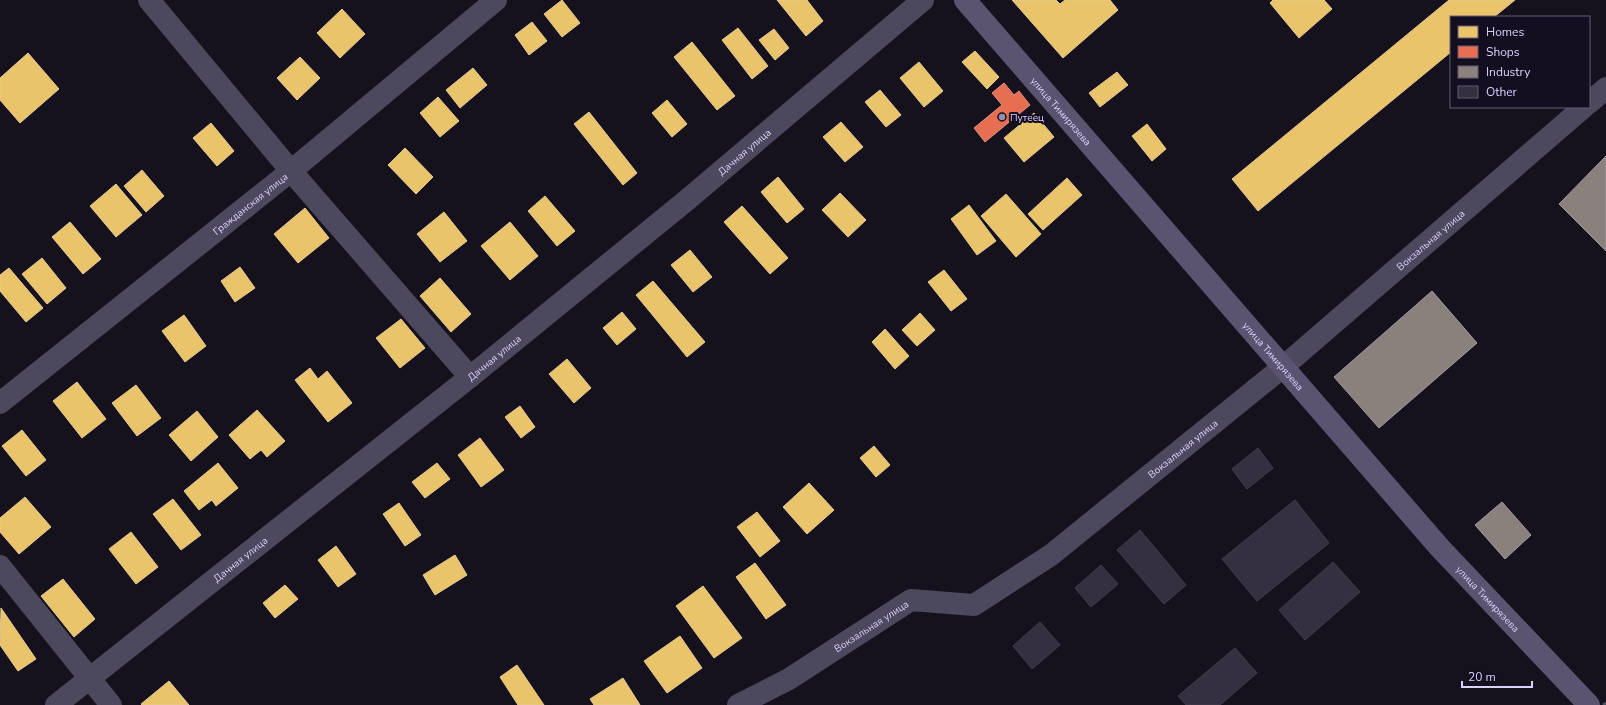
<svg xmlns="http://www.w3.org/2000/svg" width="1606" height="705" font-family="'Nunito Sans',sans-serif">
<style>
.homes{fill:#e9c46a;stroke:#e5c896}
.shops{fill:#e76f51;stroke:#e48c85}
.industry{fill:#8a817c;stroke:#a399a3}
.building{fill:#35303f;stroke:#433c50}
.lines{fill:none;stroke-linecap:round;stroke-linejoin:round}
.street{stroke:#4c485d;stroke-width:22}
.secondary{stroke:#5a5470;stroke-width:22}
.rail{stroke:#455367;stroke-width:3;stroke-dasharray:6 5;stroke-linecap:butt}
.poi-dot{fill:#978eaf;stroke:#140e21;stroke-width:1.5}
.labels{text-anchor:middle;stroke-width:4;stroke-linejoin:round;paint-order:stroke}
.street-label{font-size:10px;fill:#ddd0fd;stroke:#140e21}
.poi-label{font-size:10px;fill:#ddd0fd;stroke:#140e21;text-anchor:start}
</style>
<rect width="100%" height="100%" fill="#15121d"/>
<g class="homes">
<polygon points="562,0 580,23 562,37 544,14"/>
<polygon points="777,0 807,0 823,21 806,36"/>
<polygon points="1012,0 1056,0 1060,4 1065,0 1110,0 1118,10 1063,58"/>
<polygon points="1273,0 1324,0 1332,9 1299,38 1270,3"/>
<polygon points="1449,0 1515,0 1494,17 1451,17 1451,52 1258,211 1232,179"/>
<polygon points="342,9 365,34 340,58 317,33"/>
<polygon points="532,22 547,41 529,55 515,35"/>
<polygon points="738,28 768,66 752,79 722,40"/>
<polygon points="774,29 789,48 775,60 759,40"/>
<polygon points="692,42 735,96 717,110 674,57"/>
<polygon points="975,51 999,77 987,89 962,62"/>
<polygon points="28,53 59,89 20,123 0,100 0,78"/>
<polygon points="300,57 320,78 297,100 277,78"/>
<polygon points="919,62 943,91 924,107 900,78"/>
<polygon points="473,68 487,85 460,108 446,90"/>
<polygon points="1117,72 1128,85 1100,107 1089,93"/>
<polygon points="880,90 901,115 886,127 865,102"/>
<polygon points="438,97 459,121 440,137 420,113"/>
<polygon points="667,100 687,124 672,137 652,113"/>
<polygon points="589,112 637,173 623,185 574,124"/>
<polygon points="1034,113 1054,137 1024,162 1004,138"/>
<polygon points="841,122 863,147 845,162 823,137"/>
<polygon points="211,123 234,151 217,166 193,138"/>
<polygon points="1147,124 1166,149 1152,161 1132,136"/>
<polygon points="405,148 433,177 416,194 388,165"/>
<polygon points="142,170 164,196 146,212 124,186"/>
<polygon points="778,177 804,209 787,223 761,192"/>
<polygon points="1067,178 1082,195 1043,230 1028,214"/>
<polygon points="116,184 142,215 116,237 90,206"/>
<polygon points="840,193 866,220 848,237 822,210"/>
<polygon points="1006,194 1041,234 1016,257 981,216"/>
<polygon points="545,196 575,231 557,246 528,211"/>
<polygon points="969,205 996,241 977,255 951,219"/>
<polygon points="742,206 788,258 770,274 724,222"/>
<polygon points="305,208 329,238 298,263 274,234"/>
<polygon points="444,212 467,241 440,262 417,234"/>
<polygon points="70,222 101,259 83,274 52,237"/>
<polygon points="510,222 538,256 510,280 481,246"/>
<polygon points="690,250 712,277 693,292 671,265"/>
<polygon points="42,258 66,288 47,304 22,274"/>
<polygon points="240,267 255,288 235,302 221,281"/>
<polygon points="9,268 43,308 26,322 0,291 0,275"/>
<polygon points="944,270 967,299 951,311 928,282"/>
<polygon points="440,278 471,314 451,332 420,296"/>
<polygon points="653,281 705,342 687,357 636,295"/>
<polygon points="622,312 636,329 617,345 603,328"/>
<polygon points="920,313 935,330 917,346 902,330"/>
<polygon points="184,315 206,346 185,362 162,331"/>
<polygon points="401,319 425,348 400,368 376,338"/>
<polygon points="885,329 909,356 895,369 872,342"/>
<polygon points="567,359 591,388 574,403 549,374"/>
<polygon points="310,368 318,379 327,371 352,403 328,422 295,380"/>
<polygon points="77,382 106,419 82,438 53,401"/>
<polygon points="136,385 161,418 137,436 112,403"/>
<polygon points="520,406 535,427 521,438 505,417"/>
<polygon points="257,410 285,441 267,457 261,450 250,459 229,435"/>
<polygon points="197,411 218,437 191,461 169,435"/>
<polygon points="22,430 46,460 26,476 2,446"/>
<polygon points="480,438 504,470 481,487 458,455"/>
<polygon points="874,446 890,465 876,477 860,458"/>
<polygon points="218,463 238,488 216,506 212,500 199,510 184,491"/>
<polygon points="437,463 450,479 425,498 412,482"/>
<polygon points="809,483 834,510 807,534 783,507"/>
<polygon points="25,497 51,527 19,554 0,532 0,518"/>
<polygon points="173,499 201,535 181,550 153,514"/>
<polygon points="399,503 421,535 405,546 383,514"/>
<polygon points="757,512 780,541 760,557 737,527"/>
<polygon points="131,532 158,567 136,584 109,549"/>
<polygon points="336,546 356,574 338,587 318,560"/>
<polygon points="455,555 467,575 435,595 423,575"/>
<polygon points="755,563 786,605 766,619 736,577"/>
<polygon points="63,579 95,619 74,637 41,596"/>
<polygon points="285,585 298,599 275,618 263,603"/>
<polygon points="703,586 742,638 714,658 676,606"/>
<polygon points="1,608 36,659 18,671 0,645"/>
<polygon points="680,636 702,668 667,693 644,661"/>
<polygon points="517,665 544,705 518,705 500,677"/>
<polygon points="623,678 640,705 594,705 590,699"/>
<polygon points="169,681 189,705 142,705 141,704"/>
</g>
<polygon class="shops" points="1004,83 1014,95 1019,91 1030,105 985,142 974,128 1002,105 992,93"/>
<g class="industry">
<polygon points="1606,156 1606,251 1559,204"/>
<polygon points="1432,291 1477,343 1379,428 1334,377"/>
<polygon points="1502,502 1531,535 1505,559 1475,525"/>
</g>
<g class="building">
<polygon points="1258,448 1273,468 1247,489 1232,469"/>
<polygon points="1295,500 1329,543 1257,601 1222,559"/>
<polygon points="1140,530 1186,585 1164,604 1117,550"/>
<polygon points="1333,562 1360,592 1305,640 1279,610"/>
<polygon points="1101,565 1118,584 1091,607 1075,588"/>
<polygon points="1040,622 1060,645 1032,669 1013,646"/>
<polygon points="1235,648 1257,673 1220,705 1186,705 1178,696"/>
</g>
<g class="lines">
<g class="street">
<polyline points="149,0 291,171 470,377"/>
<polyline points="1589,103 1606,88"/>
<path id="s1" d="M0 403 291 171 496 0"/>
<polyline points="0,566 111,705"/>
<path id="s2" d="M56 705 470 377 687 200 923 0"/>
<path id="s3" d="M738 705 789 679 911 600 974 605 1051 555 1283 367 1584 107"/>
</g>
<path class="secondary" id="s4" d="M965 0 1440 548 1589 705"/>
<polyline class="rail" points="1603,705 1606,703"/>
</g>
<circle class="poi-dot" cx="1002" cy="117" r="4"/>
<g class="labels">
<g class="street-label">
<text dy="4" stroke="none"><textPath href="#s4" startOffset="147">улица Тимирязева</textPath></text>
<text dy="4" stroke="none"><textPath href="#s2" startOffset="883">Дачная улица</textPath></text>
<text dy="4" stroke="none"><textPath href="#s1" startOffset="320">Гражданская улица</textPath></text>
<text dy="4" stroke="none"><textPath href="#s3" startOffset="851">Вокзальная улица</textPath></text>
<text dy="4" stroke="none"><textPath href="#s4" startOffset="471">улица Тимирязева</textPath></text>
<text dy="4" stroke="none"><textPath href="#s2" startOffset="559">Дачная улица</textPath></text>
<text dy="4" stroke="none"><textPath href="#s3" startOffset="527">Вокзальная улица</textPath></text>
<text dy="4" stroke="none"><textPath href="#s2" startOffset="235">Дачная улица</textPath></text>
<text dy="4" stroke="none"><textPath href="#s4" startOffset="795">улица Тимирязева</textPath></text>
<text dy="4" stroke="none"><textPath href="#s3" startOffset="155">Вокзальная улица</textPath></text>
</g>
<g class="poi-label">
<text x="1010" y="121">Путеец</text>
</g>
</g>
<rect x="1450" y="16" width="140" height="92" fill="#140e21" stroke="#645c79"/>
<rect x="1458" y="26" width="20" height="12" fill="#e9c46a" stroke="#645c79"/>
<text x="1486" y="36" font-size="12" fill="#ddd0fd">Homes</text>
<rect x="1458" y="46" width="20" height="12" fill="#e76f51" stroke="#645c79"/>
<text x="1486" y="56" font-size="12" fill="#ddd0fd">Shops</text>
<rect x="1458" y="66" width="20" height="12" fill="#8a817c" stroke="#645c79"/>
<text x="1486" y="76" font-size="12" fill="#ddd0fd">Industry</text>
<rect x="1458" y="86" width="20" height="12" fill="#35303f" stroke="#645c79"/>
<text x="1486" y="96" font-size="12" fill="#ddd0fd">Other</text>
<path d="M1462 681v6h70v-6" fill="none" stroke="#ddd0fd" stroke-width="2"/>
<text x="1468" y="681" font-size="12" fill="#ddd0fd" stroke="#140e21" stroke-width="3" paint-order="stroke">20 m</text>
</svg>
